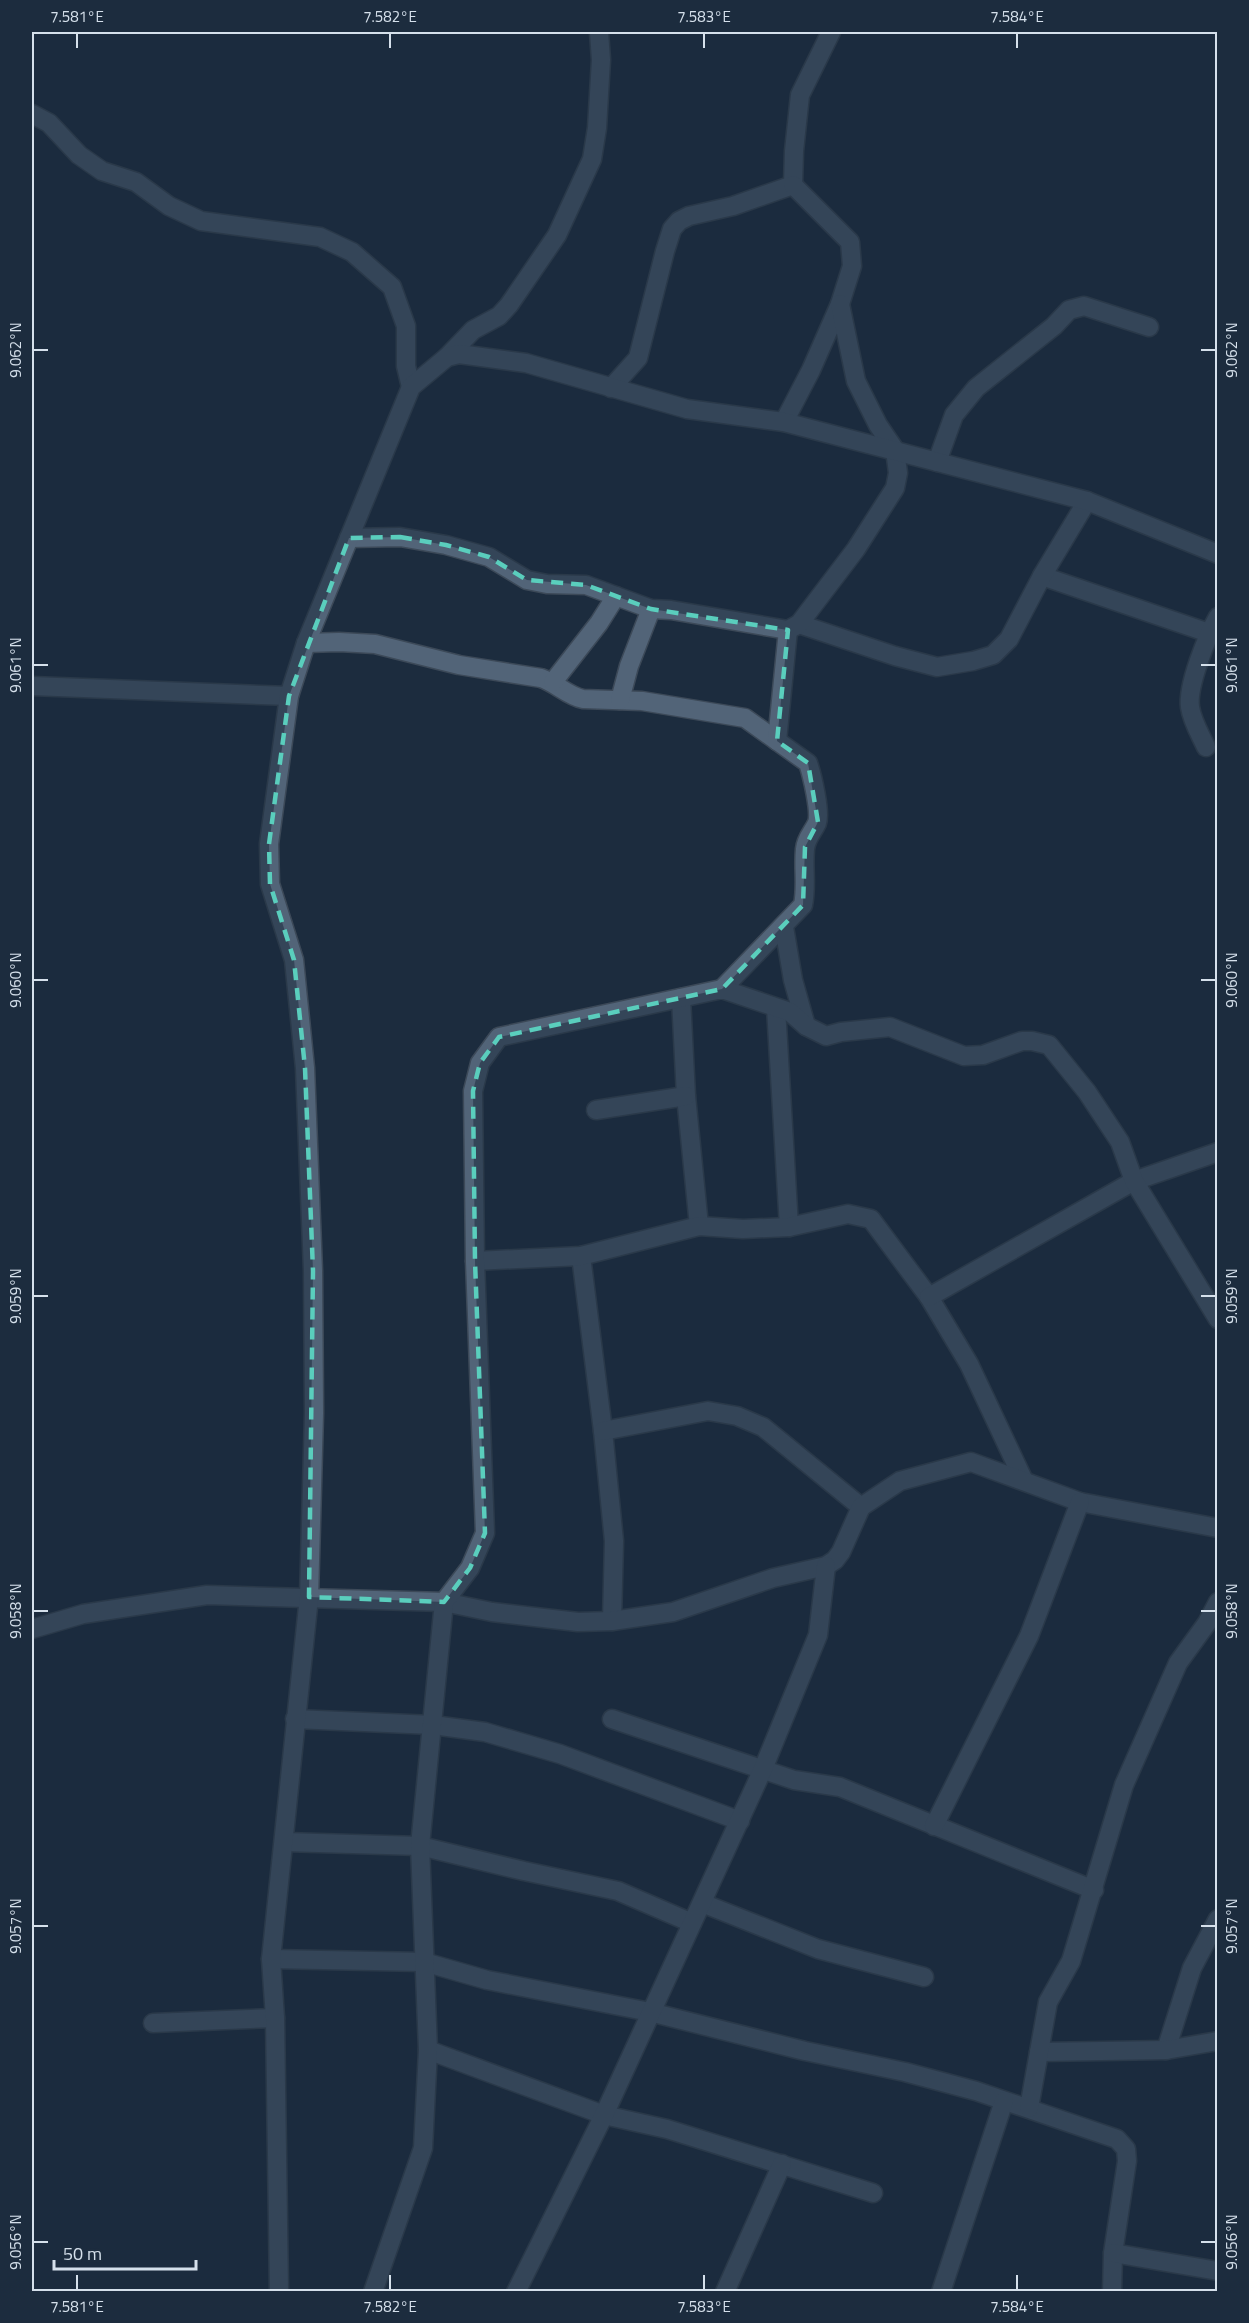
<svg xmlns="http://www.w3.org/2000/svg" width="1249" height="2323" font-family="'Titillium Web',sans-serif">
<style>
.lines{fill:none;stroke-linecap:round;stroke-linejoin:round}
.street-casing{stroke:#3c4958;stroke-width:21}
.street{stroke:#526478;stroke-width:18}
.marked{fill:none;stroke:#5acebd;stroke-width:4.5;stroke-dasharray:12 8;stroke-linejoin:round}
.ticks{fill:none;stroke:#d5e0eb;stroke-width:2}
.neatline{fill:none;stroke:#d5e0eb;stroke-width:2}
.ticks-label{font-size:15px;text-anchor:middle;fill:#d5e0eb}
</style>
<rect width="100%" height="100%" fill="#1c2c3e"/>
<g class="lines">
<g class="street-casing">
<g id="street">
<polyline points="32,114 49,123 79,155 102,171 136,182 169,206 201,221 320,237 352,252 392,287 406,326 406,366 411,387"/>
<polyline points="447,357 473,330 499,316 509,305 557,235 592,159 597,128 601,60 599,32"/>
<polyline points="611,388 638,358 665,251 672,229 679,221 689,216 733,206 793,185 794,151 800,95 831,32"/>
<polyline points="784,422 811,370 840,304 852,266 850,242 793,185"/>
<polyline points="937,462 954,415 976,388 1054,326 1069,310 1084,306 1149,327"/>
<polyline points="349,538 400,537 446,545 489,557 527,580 547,584 586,585 651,609 671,610 788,630"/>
<polyline points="1042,576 1209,633"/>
<polyline points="799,624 895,656 937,667 973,661 993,655 1009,639 1042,576 1087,501"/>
<path d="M306 643 339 642 375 644 459 665 541 678C556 683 568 696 583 699L642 701 745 718 808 763C812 775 821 812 817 823 813 832 806 838 805 849 803 868 807 886 803 905L722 989"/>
<polyline points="553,682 599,623 616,596"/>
<polyline points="32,686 289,696"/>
<polyline points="620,700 629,666 651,609"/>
<polyline points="777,741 788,630 799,624 856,549 895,488 898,473 895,450 878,425 856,381 840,304"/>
<path d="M1206 747C1200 734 1192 721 1190 707 1187 686 1207 636 1218 617"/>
<polyline points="784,927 793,980 806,1026"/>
<polyline points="681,998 686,1096 699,1226"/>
<polyline points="776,1008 789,1227"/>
<polyline points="596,1110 686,1096"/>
<polyline points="581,1256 603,1431 614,1541 612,1621"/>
<polyline points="475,1261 581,1256 699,1226 743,1229 789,1227 848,1214 871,1219 929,1297 969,1364 1024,1481"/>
<polyline points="929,1297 1134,1181 1218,1152"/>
<polyline points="603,1431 708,1411 737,1416 763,1427 861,1507"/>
<polyline points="32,1629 83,1614 207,1595 444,1602 492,1612 578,1622 612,1621 673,1612 773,1578 826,1566 835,1560 841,1552 861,1507 900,1481 971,1462 1080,1502 1218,1528"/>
<polyline points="295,1719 433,1725 485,1732 560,1754 740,1821"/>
<polyline points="612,1719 794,1780 840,1787 1094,1890"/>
<polyline points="934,1826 1029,1636 1080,1502"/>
<polyline points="284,1842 420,1846 524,1871 618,1891 692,1923"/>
<polyline points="702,1903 818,1949 924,1977"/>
<polyline points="271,1959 424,1962 487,1980 650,2012 805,2051 905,2072 976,2091 1117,2139 1126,2149 1127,2161 1113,2253 1112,2292"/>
<polyline points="153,2023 275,2018"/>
<polyline points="428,2050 604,2115 667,2129 873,2193"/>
<polyline points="1166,2050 1192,1968 1218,1919"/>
<polyline points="1039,2052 1166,2050 1218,2041"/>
<polyline points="1029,2108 1048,2002 1071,1961 1124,1785 1178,1663 1207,1623 1218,1602"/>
<polyline points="1113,2253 1218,2271"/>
<polyline points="279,2292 275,2018 271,1959 309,1597 314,1413 313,1271 305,1068 294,960 270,884 269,844 289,696 306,643 411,387 447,357 459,354 526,363 687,409 784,422 1087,501 1218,554"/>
<polyline points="373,2292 423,2148 428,2050 420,1846 444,1602 470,1568 485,1533 475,1261 473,1091 480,1063 499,1037 722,989 790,1012 806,1026 826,1036 841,1032 890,1027 964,1056 983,1055 1022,1041 1032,1041 1049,1045 1087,1092 1120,1142 1134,1181 1218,1319"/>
<polyline points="516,2292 604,2115 763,1769 818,1635 826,1566"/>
<polyline points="725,2292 782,2164"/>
<polyline points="941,2292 1004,2101"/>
</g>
</g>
<use href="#street" class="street"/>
</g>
<path d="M0 0H1249V2323H0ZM400 537 446 545 489 557 527 580 586 585 651 609 788 630 777 741 808 763 818 822 805 847 803 905 722 989 499 1037 480 1063 473 1091 475 1261 485 1533 470 1568 444 1602 309 1597 313 1271 305 1068 294 960 270 884 269 844 289 696 349 538Z" fill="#1c2c3e" fill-opacity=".55" fill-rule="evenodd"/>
<path class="marked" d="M400 537 446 545 489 557 527 580 586 585 651 609 788 630 777 741 808 763 818 822 805 847 803 905 722 989 499 1037 480 1063 473 1091 475 1261 485 1533 470 1568 444 1602 309 1597 313 1271 305 1068 294 960 270 884 269 844 289 696 349 538Z"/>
<path class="ticks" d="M77 33V48M390 33V48M704 33V48M1017 33V48M33 350H48M1201 350H1216M33 665H48M1201 665H1216M33 980H48M1201 980H1216M33 1296H48M1201 1296H1216M33 1611H48M1201 1611H1216M33 1926H48M1201 1926H1216M33 2242H48M1201 2242H1216M77 2275V2290M390 2275V2290M704 2275V2290M1017 2275V2290"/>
<rect width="1249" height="2323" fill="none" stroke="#1c2c3e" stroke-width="66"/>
<path d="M54 2260v9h142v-9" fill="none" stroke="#d5e0eb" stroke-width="3"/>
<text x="63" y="2260" font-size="18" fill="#d5e0eb" stroke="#1c2c3e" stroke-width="4.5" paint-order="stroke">50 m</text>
<rect x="33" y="33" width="1183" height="2257" class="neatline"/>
<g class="ticks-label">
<text x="77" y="22">7.581°E</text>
<text x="390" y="22">7.582°E</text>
<text x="704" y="22">7.583°E</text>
<text x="1017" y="22">7.584°E</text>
<text transform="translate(16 350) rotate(-90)" y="5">9.062°N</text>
<text transform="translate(1232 350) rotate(-90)" y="5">9.062°N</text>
<text transform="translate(16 665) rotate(-90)" y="5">9.061°N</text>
<text transform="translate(1232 665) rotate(-90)" y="5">9.061°N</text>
<text transform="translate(16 980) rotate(-90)" y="5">9.060°N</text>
<text transform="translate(1232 980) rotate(-90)" y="5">9.060°N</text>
<text transform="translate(16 1296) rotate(-90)" y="5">9.059°N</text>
<text transform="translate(1232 1296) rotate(-90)" y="5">9.059°N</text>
<text transform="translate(16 1611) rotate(-90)" y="5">9.058°N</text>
<text transform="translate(1232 1611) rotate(-90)" y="5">9.058°N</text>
<text transform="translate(16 1926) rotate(-90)" y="5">9.057°N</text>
<text transform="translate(1232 1926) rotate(-90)" y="5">9.057°N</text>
<text transform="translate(16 2242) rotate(-90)" y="5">9.056°N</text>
<text transform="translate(1232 2242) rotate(-90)" y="5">9.056°N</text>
<text x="77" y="2312">7.581°E</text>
<text x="390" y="2312">7.582°E</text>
<text x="704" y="2312">7.583°E</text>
<text x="1017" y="2312">7.584°E</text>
</g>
</svg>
